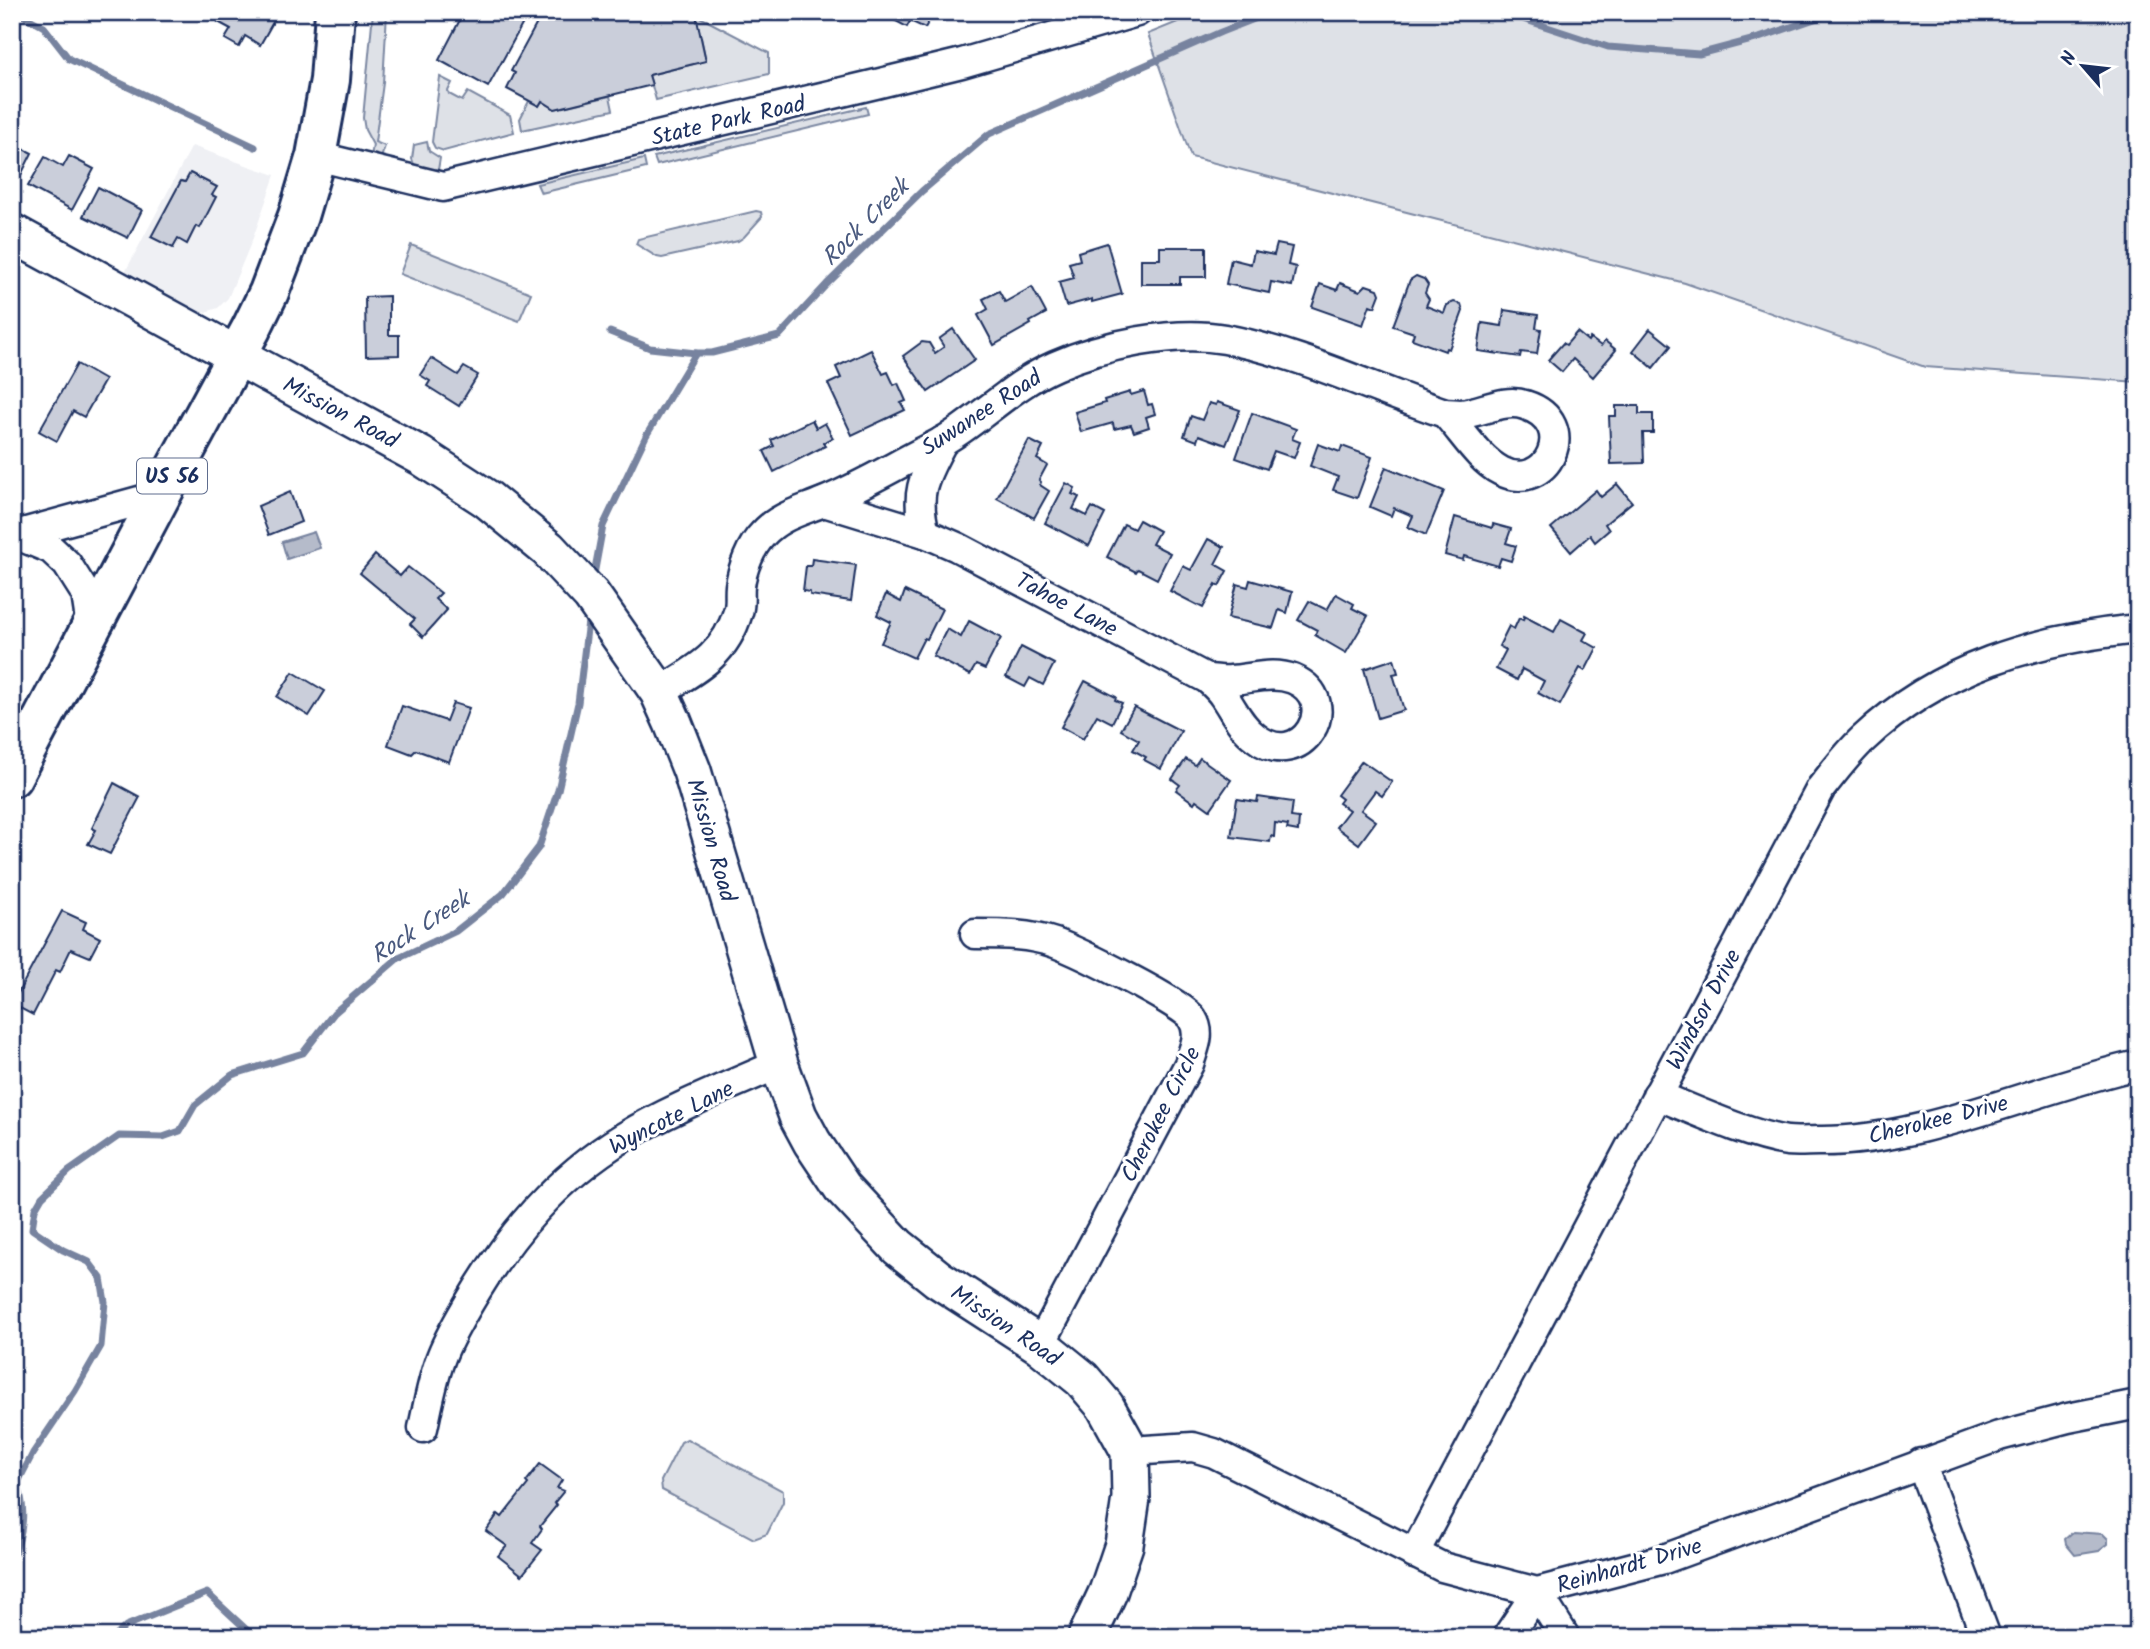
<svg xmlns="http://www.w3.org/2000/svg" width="2150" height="1649" font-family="Kalam,sans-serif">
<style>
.built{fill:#eff0f4}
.green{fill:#dee1e7;stroke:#7c88a2;stroke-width:2}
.water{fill:#b5bbca;stroke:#77839f;stroke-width:2}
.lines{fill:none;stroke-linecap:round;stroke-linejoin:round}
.stream{stroke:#77839f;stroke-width:7}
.building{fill:#caceda;stroke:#1b2f5e;stroke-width:2}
.minor-casing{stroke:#1b2f5e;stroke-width:33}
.major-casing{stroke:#1b2f5e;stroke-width:42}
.highway-casing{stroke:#1b2f5e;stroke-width:44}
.minor{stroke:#fff;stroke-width:28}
.major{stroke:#fff;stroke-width:37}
.highway{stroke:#fff;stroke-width:38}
.labels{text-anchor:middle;stroke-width:6;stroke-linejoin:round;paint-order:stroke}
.shield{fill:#fff;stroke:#5f6d8e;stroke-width:2}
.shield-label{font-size:21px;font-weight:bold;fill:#1b2f5e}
.street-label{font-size:23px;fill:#1b2f5e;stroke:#fff}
.water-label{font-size:24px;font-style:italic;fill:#49597e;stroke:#fff}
</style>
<rect width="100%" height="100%" fill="#fff"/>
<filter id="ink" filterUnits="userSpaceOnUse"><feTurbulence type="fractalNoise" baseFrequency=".0143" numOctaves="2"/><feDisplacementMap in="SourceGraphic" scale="14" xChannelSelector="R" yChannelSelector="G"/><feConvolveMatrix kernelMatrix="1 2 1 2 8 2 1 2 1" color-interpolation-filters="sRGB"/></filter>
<g filter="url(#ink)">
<polygon class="built" points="192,146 275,175 253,238 228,298 218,308 203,313 189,308 124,274"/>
<g class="green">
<polygon points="373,12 387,12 383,83 375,142 385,146 381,158 371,157 373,145 365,130 363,118"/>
<polygon points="1202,12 2138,12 2138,382 1925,367 1685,283 1191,157 1148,34"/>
<polygon points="696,15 769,53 769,74 656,100 649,75 706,61"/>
<polygon points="440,77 452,83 448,91 449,94 462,101 468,92 510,115 514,132 444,151 435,148 432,142"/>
<polygon points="610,96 613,110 522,130 520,119 529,101 539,106 542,101 555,109"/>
<polygon points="866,107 868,114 657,165 654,157"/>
<polygon points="427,142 429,151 440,158 438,170 435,173 415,167 412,159 414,145"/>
<polygon points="644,159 646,168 541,193 537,184"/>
<polygon points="756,211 761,212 762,217 744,237 738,241 662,258 657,257 636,244 638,239"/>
<polygon points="411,245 531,293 519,321 400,274"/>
<polygon points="687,1439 783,1491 783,1502 767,1534 754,1539 662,1490 661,1481 681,1442"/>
</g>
<g class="water">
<polygon points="314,532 320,548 287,559 282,542"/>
<polygon points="2073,1532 2103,1534 2108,1539 2108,1544 2099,1551 2075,1555 2066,1544 2065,1539"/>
</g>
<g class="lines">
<g class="stream">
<polyline points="17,12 44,27 69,59 255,147"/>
<polyline points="1510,12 1526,20 1608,47 1699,54 1759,38 1835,12"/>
<polyline points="610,332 650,348 696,353"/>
<polyline points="593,580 603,526 646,436 696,353 712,353 779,336 827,284 922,191 989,134 1221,32 1272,12"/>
<path d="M12 1558C23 1535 27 1508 17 1484L33 1453 75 1391 101 1346 105 1302 101 1278 89 1262 63 1250 32 1229 35 1209 42 1197 69 1171 119 1136 163 1137 180 1131 195 1105 232 1075 303 1053 334 1013 397 959 456 931 503 894 539 847 558 790 578 703 589 613"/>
<polyline points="115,1637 126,1626 207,1593 248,1631 251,1637"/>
</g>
</g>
<g class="building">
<polygon points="224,12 272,12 277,15 260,45 245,36 239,47 225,39 231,29 218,22"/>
<polygon points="464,12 529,12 488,87 439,60"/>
<polygon points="543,12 677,12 679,19 696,15 706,61 649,75 652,85 555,109 542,101 539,106 507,89 515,73 511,71"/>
<polygon points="879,12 934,12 925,28 910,21 907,27"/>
<polygon points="12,143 32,153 18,181 12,178"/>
<polygon points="69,156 94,169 72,210 28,186 45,157 63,167"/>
<polygon points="190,173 217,187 212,195 216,197 200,228 196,226 187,244 178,239 173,248 151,237 181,181 185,182"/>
<polygon points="98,187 142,210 128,238 83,216"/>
<polygon points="1107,243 1122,294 1092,302 1092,299 1066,306 1059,282 1074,278 1069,263 1080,260 1078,252"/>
<polygon points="1277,244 1292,247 1288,265 1296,267 1292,286 1271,282 1269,293 1226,284 1231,259 1251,264 1254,251 1274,255"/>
<polygon points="1160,247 1206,247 1206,277 1180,277 1180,284 1141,284 1141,259 1160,259"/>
<polygon points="1416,276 1424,279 1428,285 1425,293 1429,299 1426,306 1444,313 1447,305 1454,302 1461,304 1463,311 1449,349 1446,348 1445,351 1412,339 1414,333 1393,326 1410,280"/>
<polygon points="1340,283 1360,291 1366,285 1378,289 1380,294 1375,307 1370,305 1363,325 1312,307 1320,284 1337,290"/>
<polygon points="1032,287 1046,313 1030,322 1031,324 994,345 978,315 988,309 983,299 999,291 1005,302"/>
<polygon points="389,296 389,335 399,335 399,355 366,356 365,297"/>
<polygon points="1504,310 1538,315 1536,328 1541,329 1537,354 1521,352 1520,357 1478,351 1482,323 1502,326"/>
<polygon points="953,329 975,360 928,392 903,356 922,342 929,343 935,353 944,347 939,339"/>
<polygon points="1650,329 1671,346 1653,368 1633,351"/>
<polygon points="1577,332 1588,341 1590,338 1601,346 1605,341 1616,350 1593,377 1573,359 1562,372 1548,360 1563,343 1566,345"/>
<polygon points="871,350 883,374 888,372 894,385 898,383 906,401 901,403 905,410 852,435 828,384 841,378 836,367"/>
<polygon points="431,358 458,375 464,367 478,375 459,406 427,386 430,381 420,375"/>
<polygon points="77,364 105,380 84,417 73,411 57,441 39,431"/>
<polygon points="1144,391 1148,405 1152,404 1155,414 1146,417 1149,427 1134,432 1131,425 1114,429 1113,423 1081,432 1075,412 1105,403 1104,400 1130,392 1131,395"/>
<polygon points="1217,402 1240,410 1226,445 1199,435 1197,441 1184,436 1191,416 1202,420 1209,403 1216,405"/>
<polygon points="1616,406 1639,406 1639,414 1653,414 1653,433 1643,433 1644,463 1611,464 1609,416 1616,416"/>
<polygon points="1252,413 1296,429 1292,439 1300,442 1294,458 1274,451 1267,469 1236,458"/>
<polygon points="812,420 816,428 825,423 833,438 823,443 825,446 774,472 764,451 774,446 771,440"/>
<polygon points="1029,440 1043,447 1037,459 1047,465 1039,480 1041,482 1040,485 1049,491 1034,518 997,498"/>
<polygon points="1318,444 1340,452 1342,446 1372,457 1357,498 1333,490 1338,477 1310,466"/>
<polygon points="1386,467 1444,491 1426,535 1408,527 1413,516 1394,508 1391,516 1370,507"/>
<polygon points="1066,483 1075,488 1072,494 1079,497 1073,509 1087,516 1092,507 1105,514 1089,546 1045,523"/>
<polygon points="1617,484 1632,502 1605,524 1609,530 1595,542 1590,535 1571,552 1551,528 1596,490 1601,497"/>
<polygon points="290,492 301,522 269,535 258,506"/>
<polygon points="1455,517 1492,528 1493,524 1511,529 1506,543 1516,546 1511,561 1501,558 1498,566 1464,556 1463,560 1445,555"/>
<polygon points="1139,520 1159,531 1152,544 1170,553 1157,579 1138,569 1136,572 1107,557 1124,524 1134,529"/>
<polygon points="1208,539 1224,547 1215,564 1227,571 1219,586 1216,584 1203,608 1170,591 1183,566 1191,570"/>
<polygon points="375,555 400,576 408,567 441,593 435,599 447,610 423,637 410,624 415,619 360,573"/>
<polygon points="812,559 856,565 851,601 810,595 810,592 803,591 806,566 811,566"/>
<polygon points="1250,580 1292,592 1287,613 1279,610 1273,628 1228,618 1237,584 1248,587"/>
<polygon points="905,591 942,609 927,639 924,638 914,658 881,643 891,622 877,615 886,594 901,602"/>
<polygon points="1336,594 1354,604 1352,608 1368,616 1346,653 1315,635 1317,630 1298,620 1309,601 1327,610"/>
<polygon points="1524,616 1554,632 1561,619 1587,633 1583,640 1597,648 1585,671 1580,668 1560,705 1538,693 1544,681 1522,669 1517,680 1496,669 1506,650 1499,646 1509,626 1514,629 1519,618 1523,620"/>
<polygon points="969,621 1001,638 985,669 976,665 970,675 933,656 947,629 961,637"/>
<polygon points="1021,647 1054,664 1043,685 1030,678 1025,687 1006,677"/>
<polygon points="1394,659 1398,673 1393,674 1404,710 1378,718 1364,669"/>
<polygon points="293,672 325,691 309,716 277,697"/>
<polygon points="1085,681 1116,697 1115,700 1122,703 1112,723 1097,715 1083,739 1061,727"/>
<polygon points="453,703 469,708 449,762 416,750 412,754 388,745 402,706 446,721"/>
<polygon points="1134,707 1181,731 1161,769 1144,760 1146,757 1133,750 1139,740 1121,730"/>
<polygon points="1200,758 1231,780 1210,810 1196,800 1194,803 1176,790 1180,785 1172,779 1186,759 1195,765"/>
<polygon points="1362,761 1392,782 1382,796 1375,791 1361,810 1376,821 1359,844 1336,827 1349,810 1339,803 1342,799 1337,795"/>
<polygon points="114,783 140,797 110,854 88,844 96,830 92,828"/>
<polygon points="1258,797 1293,802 1291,817 1299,818 1298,831 1287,829 1288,825 1275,823 1274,837 1271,836 1270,842 1231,837 1237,799 1257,802"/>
<polygon points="62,911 86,922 83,929 100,938 90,957 71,949 60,972 56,970 33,1015 12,1004"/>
<polygon points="540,1464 562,1480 557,1488 564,1491 554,1503 557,1505 540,1526 542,1529 532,1543 542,1550 522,1575 498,1556 507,1546 486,1531 498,1514 502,1517 528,1484 526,1482"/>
</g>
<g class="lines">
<g class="minor-casing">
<g id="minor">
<polyline points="316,156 443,187 876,84 962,63 1137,12"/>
<path d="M824 502 925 533 957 547 1208 679C1215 679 1223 681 1230 680 1251 679 1273 671 1293 679 1345 701 1301 774 1255 737 1240 726 1233 709 1223 695 1219 689 1213 684 1208 679"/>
<path d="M925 533C914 492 924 477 943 441"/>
<polyline points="17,535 51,549 67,564 86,594 91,627"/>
<polyline points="12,536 161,495"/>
<path d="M659 692C695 670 725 656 738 612 741 604 739 595 740 586 742 569 751 546 763 534 779 516 802 511 823 502 860 487 896 465 932 447 976 425 1009 386 1055 366 1102 345 1174 330 1225 339 1300 353 1373 389 1445 413 1450 413 1456 414 1461 414 1483 412 1504 398 1525 405 1582 423 1546 495 1501 471 1478 459 1463 432 1445 413"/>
<path d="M975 934C1003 934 1029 934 1055 943 1077 951 1183 1003 1192 1018 1202 1034 1194 1047 1189 1064L1040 1345"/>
<path d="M1657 1095C1694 1110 1748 1135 1787 1141 1797 1142 1808 1141 1819 1141 1924 1142 2034 1088 2138 1065"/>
<path d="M423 1428C428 1405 432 1382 440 1360 447 1340 458 1322 469 1303 509 1235 555 1179 624 1137 672 1108 727 1087 779 1064"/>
<polyline points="1130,1451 1193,1447 1214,1453 1442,1567 1537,1592 1664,1559 1999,1436 2068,1418 2138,1404"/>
<polyline points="1921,1463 1986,1637"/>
<path d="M1414 1554 1821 788C1834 772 1847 754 1863 739 1939 667 2035 639 2138 629"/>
<polyline points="1507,1637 1537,1592 1565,1637"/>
</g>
</g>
<g class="major-casing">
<polyline id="major" points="12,233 421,456 487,499 548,549 591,595 659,692 673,723 692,771 779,1064 798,1116 812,1142 842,1187 898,1247 938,1279 1040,1345 1082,1379 1105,1406 1130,1451 1131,1498 1124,1545 1108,1592 1087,1637"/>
</g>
<g class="highway-casing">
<polyline id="highway" points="12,777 161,495 251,329 269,292 298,216 316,156 330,80 335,12"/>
</g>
<use href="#minor" class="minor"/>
<use href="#major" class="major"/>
<use href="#highway" class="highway"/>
</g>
</g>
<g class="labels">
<rect class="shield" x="137" y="458.5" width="70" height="35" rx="5"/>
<g class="shield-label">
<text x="172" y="483">US 56</text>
</g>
<g class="street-label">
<text transform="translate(728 120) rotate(-13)" y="8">State Park Road</text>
<text transform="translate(341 412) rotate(28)" y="8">Mission Road</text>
<text transform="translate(981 412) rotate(-33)" y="8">Suwanee Road</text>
<text transform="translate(1067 604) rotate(28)" y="8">Tahoe Lane</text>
<text transform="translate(712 840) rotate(74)" y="8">Mission Road</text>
<text transform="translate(1703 1009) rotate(-62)" y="8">Windsor Drive</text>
<text transform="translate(1160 1114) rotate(-63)" y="8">Cherokee Circle</text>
<text transform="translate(671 1117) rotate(-27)" y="8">Wyncote Lane</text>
<text transform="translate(1938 1119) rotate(-14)" y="8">Cherokee Drive</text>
<text transform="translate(1006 1325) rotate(34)" y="8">Mission Road</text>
<text transform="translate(1629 1565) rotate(-16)" y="8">Reinhardt Drive</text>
</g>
<g class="water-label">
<text transform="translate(865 222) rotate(-45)" y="8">Rock Creek</text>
<text transform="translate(420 927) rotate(-33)" y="8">Rock Creek</text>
</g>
</g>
<rect width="2150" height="1649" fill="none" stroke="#fff" stroke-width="42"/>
<rect x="21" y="21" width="2108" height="1607" fill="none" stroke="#1b2f5e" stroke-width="2.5" filter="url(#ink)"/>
<g transform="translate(2083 66) rotate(298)" stroke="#ffffff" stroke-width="5" paint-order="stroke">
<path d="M0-5L12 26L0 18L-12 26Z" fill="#1b2f5e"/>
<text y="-10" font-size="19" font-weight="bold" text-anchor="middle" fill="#1b2f5e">N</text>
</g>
</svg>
